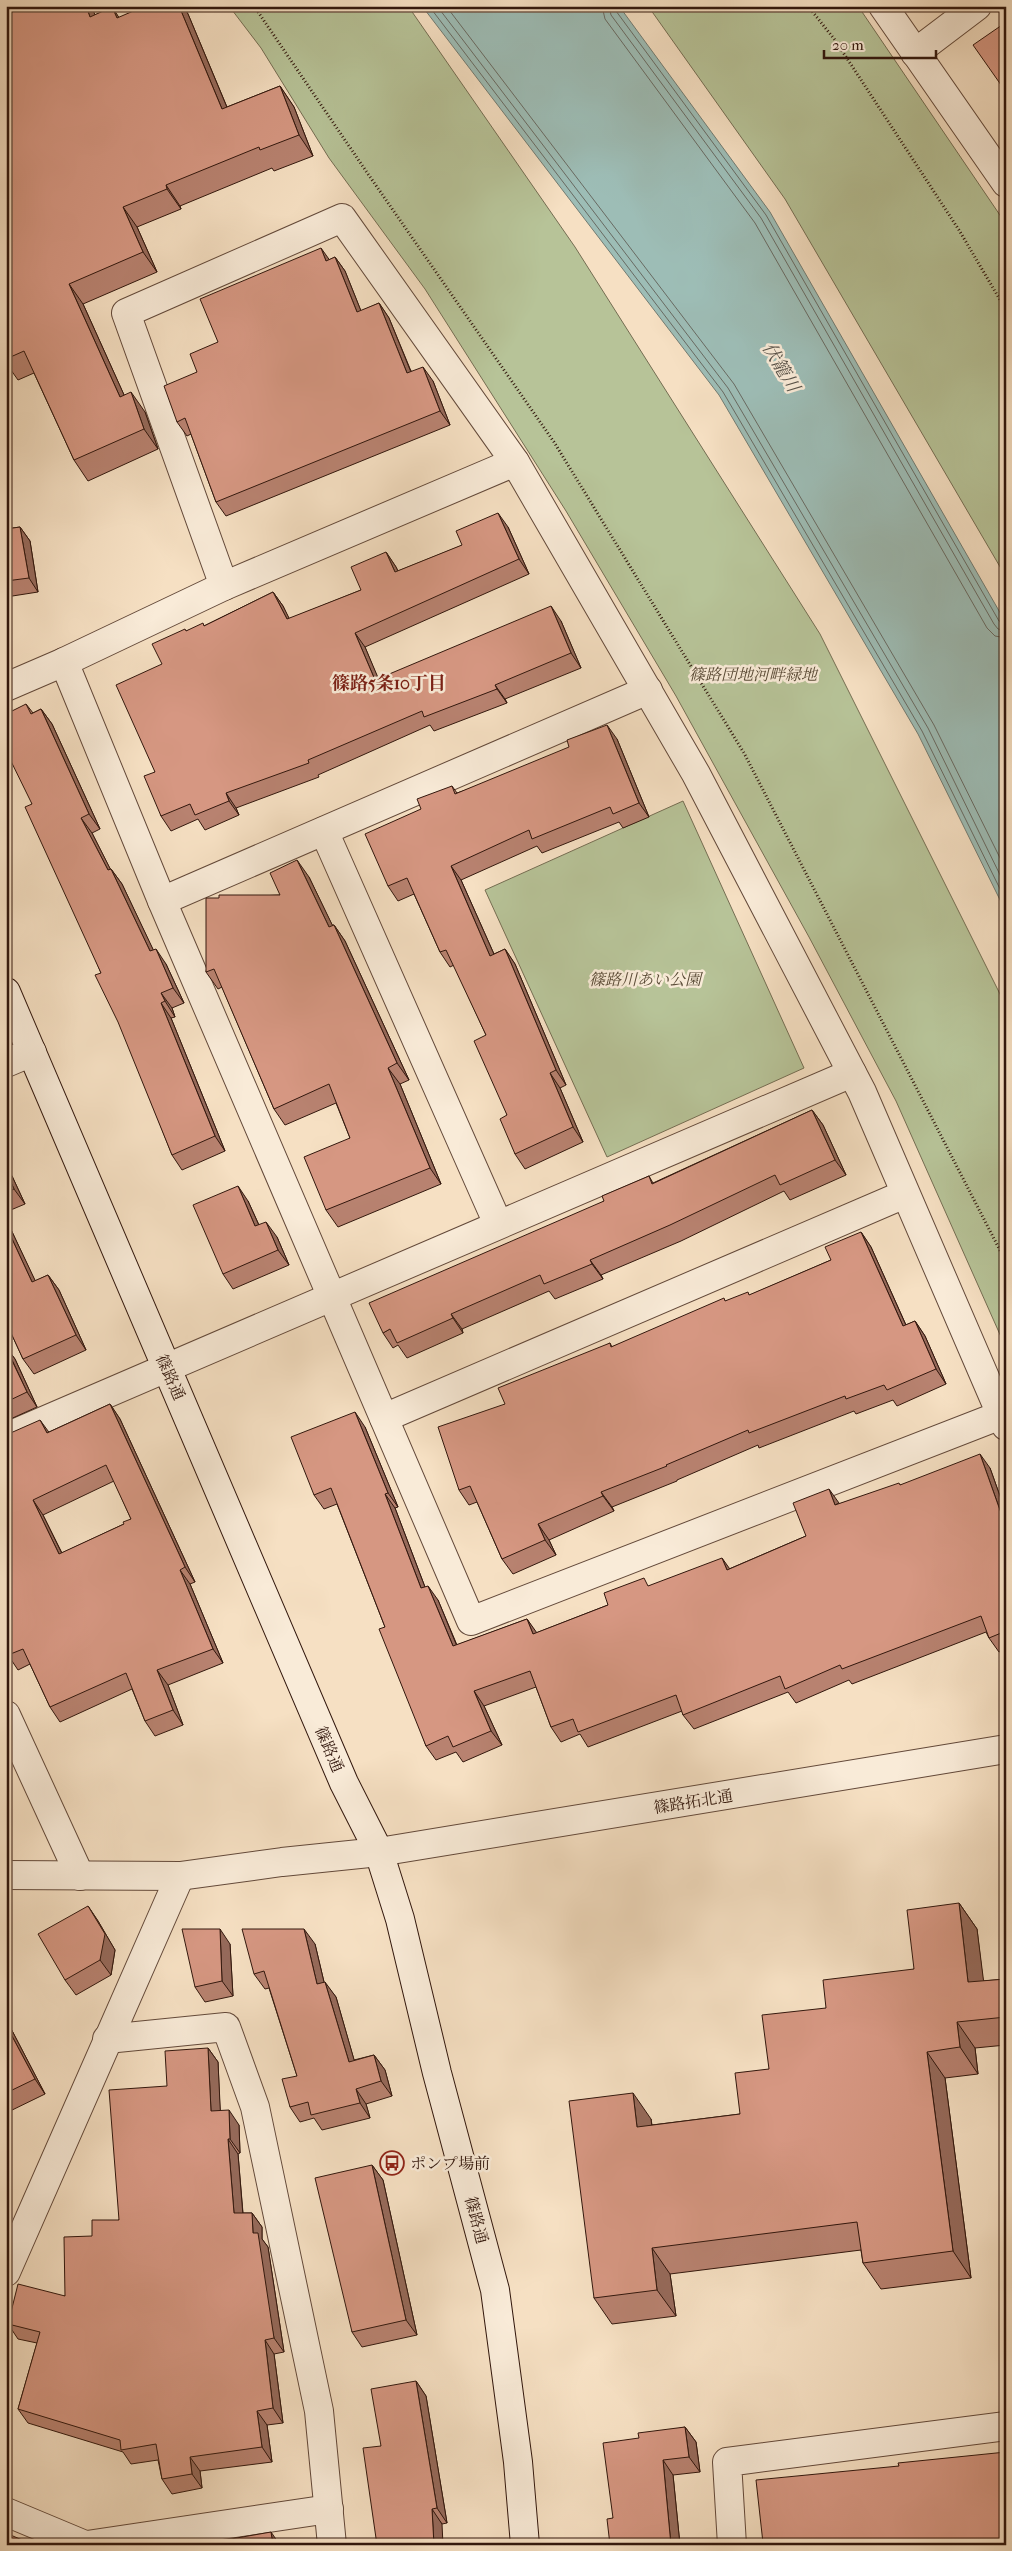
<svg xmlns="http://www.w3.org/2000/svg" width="1012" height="2551" font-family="'IM FELL French Canon','Noto Serif JP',serif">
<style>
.green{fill:#b7c398;stroke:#746d52}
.water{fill:#9dbdb6;stroke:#727b72}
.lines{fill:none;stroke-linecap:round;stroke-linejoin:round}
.shore{stroke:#686a62;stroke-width:1}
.minor-casing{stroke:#63493a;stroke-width:30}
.tertiary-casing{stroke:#63493a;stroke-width:30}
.secondary-casing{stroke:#32170d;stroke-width:30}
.path{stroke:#32170d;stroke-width:3;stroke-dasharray:1 2.5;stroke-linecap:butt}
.minor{stroke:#f9ebd8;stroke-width:28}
.tertiary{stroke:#f9ebd8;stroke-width:28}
.secondary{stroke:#f9ebd8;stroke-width:28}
.wall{fill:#b88270;stroke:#32170d;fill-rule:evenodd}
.shaded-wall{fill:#966a5b;stroke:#32170d}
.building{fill:#d69782;stroke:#32170d;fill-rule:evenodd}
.labels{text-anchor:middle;stroke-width:5;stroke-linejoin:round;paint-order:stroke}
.park-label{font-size:16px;font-style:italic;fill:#5a4b37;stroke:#f9ebd8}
.street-label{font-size:16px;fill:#32170d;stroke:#f9ebd8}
.poi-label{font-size:16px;fill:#32170d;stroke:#f9ebd8;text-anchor:start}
.water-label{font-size:18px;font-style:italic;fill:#575148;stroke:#f9ebd8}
.neighbourhood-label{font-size:18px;font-weight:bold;fill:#7a1f14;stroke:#f9ebd8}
</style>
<rect width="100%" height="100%" fill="#f6e0c3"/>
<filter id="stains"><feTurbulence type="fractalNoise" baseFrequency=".004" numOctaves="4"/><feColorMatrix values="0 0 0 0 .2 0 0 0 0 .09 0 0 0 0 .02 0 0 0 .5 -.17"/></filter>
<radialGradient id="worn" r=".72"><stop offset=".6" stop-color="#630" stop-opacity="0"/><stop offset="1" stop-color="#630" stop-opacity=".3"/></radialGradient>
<g class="green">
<polygon points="229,6 408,6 575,247 820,634 1006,1006 1006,1348 896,1101 809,937 676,696 566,511 425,289 329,158 261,48"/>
<polygon points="648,6 858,6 1006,224 1006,577 785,199"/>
<polygon points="683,801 804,1068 607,1157 485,890"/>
</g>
<polygon class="water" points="422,6 619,6 770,212 1006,623 1006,912 918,734 719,395"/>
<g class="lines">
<g class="shore">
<polyline points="429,6 723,392 922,731 1006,901"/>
<polyline points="437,6 728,388 928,728 1006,887"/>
<polyline points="446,6 734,384 934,725 1006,870"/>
<polyline points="602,6 605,19 755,223 987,628 995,636 1006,638"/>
<polyline points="609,6 611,15 761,218 994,624 998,629 1006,631"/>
<polyline points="615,6 616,11 766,215 999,621 1006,624"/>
</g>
<g class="minor-casing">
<g id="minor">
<polyline points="915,53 977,6"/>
<polyline points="224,586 126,313 342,218 515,462"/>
<polyline points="64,662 162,901 471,1621 1001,1415"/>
<polyline points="324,831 498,1224"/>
<polyline points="162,901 648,690"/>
<polyline points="6,1063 32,1052"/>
<polyline points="384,1418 905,1194"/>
<polyline points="6,1437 852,1073"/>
<polyline points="6,1715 80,1876"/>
<polyline points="6,1875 180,1876 282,1862 379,1852"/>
<polyline points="107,2039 226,2027 255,2107 319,2411 332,2545"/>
<polyline points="6,2272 180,1876"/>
<polyline points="6,2512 85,2545"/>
<polyline points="87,2545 329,2509"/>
<polyline points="732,2545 727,2462 1006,2426"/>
</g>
</g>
<g class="tertiary-casing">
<g id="tertiary">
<polyline points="883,6 1006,183"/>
<polyline points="6,687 64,662 224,586 515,462 696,774 862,1092 1006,1426"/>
<polyline points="379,1852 1006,1749"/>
</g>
</g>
<g class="secondary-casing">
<polyline id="secondary" points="6,992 344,1783 379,1852 400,1919 437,2073 495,2290 518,2462 525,2545"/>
</g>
<g class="path">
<polyline points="254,6 368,174 554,442 744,753 1006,1262"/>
<polyline points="808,6 835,40 959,230 1006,310"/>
</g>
<use href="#minor" class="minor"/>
<use href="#tertiary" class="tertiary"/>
<use href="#secondary" class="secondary"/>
</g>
<g class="wall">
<polygon points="6,6 91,6 95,15 112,7 119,18 145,6 183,6 188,14 227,107 280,86 294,107 313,156 274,171 272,168 180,206 181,209 137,227 157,272 83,304 124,395 145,412 158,449 88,481 74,460 34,373 18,380 6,363"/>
<polygon points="335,257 345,271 361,311 379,303 389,318 411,371 433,381 450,425 226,516 216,502 191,434 187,436 177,422 197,372 218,342 329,260"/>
<polygon points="20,527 30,541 38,592 6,597 6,529"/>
<polygon points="508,527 529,574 365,647 378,679 561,621 581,668 505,699 507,703 434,731 430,725 318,775 319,777 236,808 239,815 205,830 198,819 171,831 161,816 155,772 186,631 204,626 273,592 283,606 289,619 361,590 386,552 396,567 398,571"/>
<polygon points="26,704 33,713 41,709 52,724 100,829 92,833 110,869 111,869 122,884 153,950 166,964 184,1003 172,1008 175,1017 171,1018 225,1151 182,1170 172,1155 101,973 32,804"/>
<polygon points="617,739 649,817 623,828 619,822 542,853 537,846 461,880 494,954 505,949 515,964 566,1085 560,1088 583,1142 525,1169 515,1154 507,1115 486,1035 454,965 450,967 440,952 414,894 398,901 388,886 421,809 452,786 457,793"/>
<polygon points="309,877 332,925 334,925 345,941 409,1080 400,1084 441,1184 338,1227 326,1210 350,1138 336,1103 285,1125 274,1109 222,987 218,989 206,972 219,898 280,895"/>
<polygon points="812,1110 823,1125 846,1175 790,1200 784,1191 681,1241 601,1275 603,1279 555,1299 549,1291 462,1329 463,1333 407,1358 398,1345 393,1348 383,1333 604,1201 649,1176 653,1183"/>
<polygon points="6,1168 12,1176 25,1204 6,1212"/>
<polygon points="248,1201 259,1225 277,1237 289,1265 233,1289 223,1274"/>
<polygon points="6,1219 35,1281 48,1275 59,1290 86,1350 34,1374 23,1359 6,1322"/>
<polygon points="861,1232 871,1247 906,1325 915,1321 925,1336 946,1384 897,1406 893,1400 856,1414 854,1411 759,1448 758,1445 677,1480 677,1481 612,1507 614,1511 549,1540 556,1555 513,1574 502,1559 477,1502 469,1505 459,1490 505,1404 610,1343 612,1347 726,1301 750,1295 831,1260"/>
<polygon points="6,1347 15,1359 37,1407 6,1421"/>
<path d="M110 1404 120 1419 195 1582 190 1584 223 1663 168 1685 183 1725 155 1736 145 1721 132 1689 60 1722 50 1707 30 1664 18 1670 8 1655 6 1435 49 1432ZM114 1481 131 1519 124 1524 62 1553 43 1515Z"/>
<polygon points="365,1427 398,1507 395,1508 425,1587 438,1600 457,1645 527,1619 536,1633 608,1605 650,1586 729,1569 806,1536 839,1504 900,1485 990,1468 1006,1513 1006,1649 999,1652 989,1638 986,1632 852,1684 849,1680 796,1703 788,1692 694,1729 683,1715 682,1711 588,1747 580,1734 561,1742 551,1727 536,1687 484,1706 502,1745 463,1762 456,1752 436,1760 426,1746 385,1627 337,1504 324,1509 314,1495"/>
<polygon points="6,1781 11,1793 6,1795"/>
<polygon points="959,1903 977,1929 983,1981 1006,1979 1006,2045 975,2048 978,2074 945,2078 971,2278 881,2289 863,2263 861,2250 670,2274 676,2316 612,2324 594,2298 651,2119 652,2125 740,2114 769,2069 826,2008 914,1969"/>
<polygon points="88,1906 98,1921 115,1950 111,1975 76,1995 65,1980"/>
<polygon points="230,1944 233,1996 205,2002 195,1987"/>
<polygon points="315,1944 324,1982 336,1997 354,2060 374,2055 385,2070 392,2096 366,2104 370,2118 322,2130 314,2118 300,2122 290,2107 297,2076 269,1988 265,1989 254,1974"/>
<polygon points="6,2019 45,2094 6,2113"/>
<polygon points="208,2048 218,2062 220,2111 239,2125 240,2153 238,2154 243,2213 252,2213 262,2227 262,2239 268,2247 284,2352 274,2354 283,2423 267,2425 272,2462 200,2471 202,2488 172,2494 162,2479 158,2460 131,2464 123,2452 28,2423 18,2409 37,2343 18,2339 8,2324 65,2296 92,2236 119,2220 167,2086"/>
<polygon points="372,2165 383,2180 417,2335 362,2347 352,2332"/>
<polygon points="416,2381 426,2396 447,2523 442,2524 381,2446"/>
<polygon points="685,2427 696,2442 700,2472 673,2475 680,2545 610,2545 613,2518 639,2438"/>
<polygon points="899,2466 1006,2545 764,2545 763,2543"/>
</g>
<g class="shaded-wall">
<polygon points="86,6 91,6 105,37 90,17"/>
<polygon points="179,6 183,6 188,14 236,129 222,109"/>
<polygon points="112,7 126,28 117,18"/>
<polygon points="280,86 294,107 313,156 299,135"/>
<polygon points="166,185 180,206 181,209 167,189"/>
<polygon points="123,207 137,227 157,272 143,252"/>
<polygon points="321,248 331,262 326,261"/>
<polygon points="335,257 345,271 367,326 357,312"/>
<polygon points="69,284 83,304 134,417 120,397"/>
<polygon points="379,303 389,318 417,387 407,373"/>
<polygon points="423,367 433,381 450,425 440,411"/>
<polygon points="131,392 145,412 158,449 144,429"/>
<polygon points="498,513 508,527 529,574 519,559"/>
<polygon points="20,527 30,541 38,592 29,578"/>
<polygon points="386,552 396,567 405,586 395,572"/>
<polygon points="273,592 283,606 297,634 287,619"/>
<polygon points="551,606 561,621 581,668 571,653"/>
<polygon points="355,633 365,647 385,694 375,680"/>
<polygon points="495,685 505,699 507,703 497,689"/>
<polygon points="41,709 52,724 100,829 89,814"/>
<polygon points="607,725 617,739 649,817 639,803"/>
<polygon points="226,793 236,808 239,815 229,801"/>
<polygon points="81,818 92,833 119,886 108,870"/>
<polygon points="297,860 309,877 341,943 329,927"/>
<polygon points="451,866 461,880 501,970 490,956"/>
<polygon points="111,869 122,884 161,966 150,951"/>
<polygon points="334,925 345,941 409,1080 397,1063"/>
<polygon points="156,949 166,964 184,1003 173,988"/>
<polygon points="505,949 515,964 566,1085 556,1070"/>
<polygon points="161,993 172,1008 175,1017 165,1001"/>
<polygon points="161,1003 171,1018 225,1151 215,1136"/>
<polygon points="388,1068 400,1084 441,1184 430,1168"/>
<polygon points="550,1073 560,1088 583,1142 573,1127"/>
<polygon points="812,1110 823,1125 846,1175 835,1160"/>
<polygon points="6,1168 12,1176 25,1204 14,1189 6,1172"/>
<polygon points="238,1186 248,1201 266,1241 255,1226"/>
<polygon points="6,1219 43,1297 32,1282 6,1226"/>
<polygon points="266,1222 277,1237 289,1265 278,1250"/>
<polygon points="861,1232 871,1247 913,1341 903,1326"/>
<polygon points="590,1260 601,1275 603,1279 592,1264"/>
<polygon points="48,1275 59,1290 86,1350 76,1335"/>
<polygon points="451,1314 462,1329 463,1333 453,1318"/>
<polygon points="915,1321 925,1336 946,1384 936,1369"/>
<polygon points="6,1347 15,1359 37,1407 27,1392"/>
<polygon points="110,1404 120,1419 195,1582 185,1567"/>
<polygon points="355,1412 365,1427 398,1507 388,1493"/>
<polygon points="40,1420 51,1435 47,1433"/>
<polygon points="980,1454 990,1468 1006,1513 1006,1527"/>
<polygon points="829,1489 839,1503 835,1505"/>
<polygon points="601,1492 612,1507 614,1511 603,1496"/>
<polygon points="385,1494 395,1508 431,1603 421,1588"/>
<polygon points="33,1500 43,1515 69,1568 59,1554"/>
<polygon points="538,1524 549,1540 556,1555 545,1540"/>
<polygon points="722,1558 732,1572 727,1570"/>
<polygon points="180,1570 190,1584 223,1663 213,1649"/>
<polygon points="428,1586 438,1600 463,1661 453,1646"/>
<polygon points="527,1619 537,1633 533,1634"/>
<polygon points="157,1670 168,1685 183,1725 173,1710"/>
<polygon points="474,1691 484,1706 502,1745 491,1731"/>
<polygon points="6,1781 11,1793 6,1786"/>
<polygon points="959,1903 977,1929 987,2008 968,1982"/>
<polygon points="88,1906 98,1921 115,1950 111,1975 100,1960"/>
<polygon points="220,1929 230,1944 233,1996 222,1981"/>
<polygon points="304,1929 315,1944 328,1999 317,1984"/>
<polygon points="325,1982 336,1997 359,2077 349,2062"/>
<polygon points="6,2019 45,2094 35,2079 6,2025"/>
<polygon points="957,2022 975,2048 978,2074 960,2047"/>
<polygon points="208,2048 218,2062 221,2125 211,2111"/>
<polygon points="927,2052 945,2078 971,2278 953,2251"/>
<polygon points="374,2055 385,2070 392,2096 381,2081"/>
<polygon points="356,2089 366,2104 370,2118 360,2103"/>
<polygon points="633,2093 651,2119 655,2153 637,2127"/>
<polygon points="229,2110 239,2125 240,2153 230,2139"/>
<polygon points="228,2139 238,2154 244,2228 234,2213"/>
<polygon points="372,2165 383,2180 417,2335 406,2320"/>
<polygon points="252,2213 262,2227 262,2239 268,2247 284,2352 274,2338 253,2233"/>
<polygon points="652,2248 670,2274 676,2316 657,2290"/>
<polygon points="265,2340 274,2354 283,2423 273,2408"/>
<polygon points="416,2381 426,2396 447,2523 437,2508"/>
<polygon points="257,2411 267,2425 272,2462 262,2447"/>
<polygon points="685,2427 696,2442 700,2472 689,2457"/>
<polygon points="190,2457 200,2471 202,2488 192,2474"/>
<polygon points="663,2460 673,2475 680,2545 671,2545"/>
<polygon points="432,2509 442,2524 443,2545 434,2545"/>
<polygon points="271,2532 280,2545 273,2545"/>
</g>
<g class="building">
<polygon points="6,6 86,6 90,17 112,7 117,18 145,6 179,6 222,109 280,86 299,135 260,150 259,147 166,185 167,189 123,207 143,252 69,284 120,397 131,392 144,429 74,460 24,351 6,359"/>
<polygon points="1002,25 1006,30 1006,92 973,45"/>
<polygon points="321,248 326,261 335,257 357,312 379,303 407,373 423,367 440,411 216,502 185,418 177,422 164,386 197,372 190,354 218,342 200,299"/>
<polygon points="498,513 519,559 355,633 375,680 551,606 571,653 495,685 497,689 424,717 422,711 308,760 309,763 226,793 229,801 195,815 190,804 161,816 144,776 155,772 116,685 162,664 152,644 185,629 186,631 203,623 204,626 273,592 287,619 361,590 351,567 386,552 395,572 462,545 456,531"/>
<polygon points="20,527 29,578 6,581 6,529"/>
<polygon points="26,704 31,714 41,709 89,814 81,818 108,870 111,869 150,951 156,949 173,988 161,993 165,1001 161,1003 215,1136 172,1155 118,1022 95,975 101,973 25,807 32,804 6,751 6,714"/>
<polygon points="607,725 639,803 613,814 610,807 532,839 529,830 451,866 490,956 505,949 556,1070 550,1073 573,1127 515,1154 500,1119 507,1115 474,1041 486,1035 446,950 440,952 407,878 388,886 365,834 421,809 417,799 452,786 455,794 569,747 567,740"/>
<polygon points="297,860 329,927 334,925 397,1063 388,1068 430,1168 326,1210 304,1157 350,1138 329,1084 274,1109 214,969 206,972 206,898 219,898 219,895 280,895 270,873"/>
<polygon points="812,1110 835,1160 780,1185 775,1175 670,1225 590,1260 592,1264 544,1284 540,1275 451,1314 453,1318 397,1343 390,1329 383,1333 369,1303 604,1201 602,1196 649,1176 652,1184"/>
<polygon points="6,1172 14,1189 6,1193"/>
<polygon points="238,1186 255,1226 266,1222 278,1250 223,1274 193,1205"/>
<polygon points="6,1226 32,1282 48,1275 76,1335 23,1359 6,1322"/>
<polygon points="861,1232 903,1326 915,1321 936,1369 887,1390 884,1385 846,1399 845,1396 749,1433 748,1430 666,1465 667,1466 601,1492 603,1496 538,1524 545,1540 502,1559 470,1486 459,1490 438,1427 505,1404 498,1388 610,1343 611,1347 724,1298 725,1301 748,1292 749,1295 831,1260 825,1247"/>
<polygon points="6,1348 27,1392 6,1402"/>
<path d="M110 1404 185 1567 180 1570 213 1649 157 1670 173 1710 145 1721 126 1673 50 1707 23 1649 8 1655 6 1651V1435L40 1420 47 1433ZM106 1465 131 1519 123 1522 124 1524 59 1554 33 1500Z"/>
<polygon points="355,1412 388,1493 385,1494 421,1588 428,1586 453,1646 527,1619 533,1634 608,1605 604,1593 644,1578 648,1586 722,1558 727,1570 806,1536 793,1503 829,1489 835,1505 899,1483 900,1485 980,1454 1006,1527 1006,1631 989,1638 981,1616 842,1669 840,1665 785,1689 780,1676 683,1715 676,1695 578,1732 573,1719 551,1727 530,1671 474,1691 491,1731 453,1747 448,1736 426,1746 379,1629 385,1627 331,1488 314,1495 291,1437"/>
<polygon points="959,1903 968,1982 1006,1979 1006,2017 957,2022 960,2047 927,2052 953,2251 863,2263 857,2222 652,2248 657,2290 594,2298 569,2101 633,2093 637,2127 740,2114 735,2073 769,2069 762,2015 826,2008 823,1980 914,1969 907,1910"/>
<polygon points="88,1906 105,1934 100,1960 65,1980 38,1934"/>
<polygon points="182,1929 220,1929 222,1981 195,1987"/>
<polygon points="242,1929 304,1929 317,1984 325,1982 349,2062 374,2055 381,2081 356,2089 360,2103 311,2115 308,2102 290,2107 282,2079 297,2076 264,1971 254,1974"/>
<polygon points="6,2025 35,2079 6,2093"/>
<polygon points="208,2048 211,2111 229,2110 230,2139 228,2139 234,2213 252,2213 253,2233 258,2233 274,2338 265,2340 273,2408 257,2411 262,2447 190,2457 192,2474 162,2479 156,2444 121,2450 120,2440 18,2409 40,2332 8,2324 18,2284 65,2296 64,2237 92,2236 92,2220 119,2220 109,2090 167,2086 165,2051"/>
<polygon points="372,2165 406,2320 352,2332 315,2178"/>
<polygon points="416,2381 437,2508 432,2509 434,2545 377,2545 363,2448 381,2446 371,2389"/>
<polygon points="685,2427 689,2457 663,2460 671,2545 610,2545 607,2519 613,2518 603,2443 639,2438 638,2433"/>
<polygon points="1006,2452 1006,2545 775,2545 775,2542 763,2543 756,2480 899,2466 898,2463"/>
<polygon points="271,2532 273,2545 209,2545 208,2543"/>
<polygon points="6,2533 29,2543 29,2545 6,2545"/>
</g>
<defs>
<g id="bus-ring" transform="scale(1.25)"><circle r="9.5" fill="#f9ebd8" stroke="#8f2418" stroke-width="1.5"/><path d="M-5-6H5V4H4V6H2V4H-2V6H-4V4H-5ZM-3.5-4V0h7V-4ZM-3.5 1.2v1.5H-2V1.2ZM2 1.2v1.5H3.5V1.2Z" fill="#8f2418"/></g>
</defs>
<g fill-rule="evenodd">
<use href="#bus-ring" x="392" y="2163"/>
</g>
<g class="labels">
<g class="park-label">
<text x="753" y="680">篠路団地河畔緑地</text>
<text x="645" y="985">篠路川あい公園</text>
</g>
<g class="street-label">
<text transform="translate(171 1377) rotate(66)" y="6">篠路通</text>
<text transform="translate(330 1749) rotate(67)" y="6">篠路通</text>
<text transform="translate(693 1801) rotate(-9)" y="6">篠路拓北通</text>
<text transform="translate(477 2220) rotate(75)" y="6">篠路通</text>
</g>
<g class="poi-label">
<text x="410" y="2169">ポンプ場前</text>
</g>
<g class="water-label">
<text transform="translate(781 367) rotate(59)" y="6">伏籠川</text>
</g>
<g class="neighbourhood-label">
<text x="389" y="689">篠路5条10丁目</text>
</g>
</g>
<rect width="1012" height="2551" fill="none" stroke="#f6e0c3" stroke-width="25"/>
<rect x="8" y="8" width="997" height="2536" fill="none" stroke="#32170d" stroke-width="2.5"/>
<rect x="12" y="12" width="987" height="2526" fill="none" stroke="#32170d"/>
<path d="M824 50v8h112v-8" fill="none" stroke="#32170d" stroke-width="2.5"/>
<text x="832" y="50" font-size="15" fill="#32170d" stroke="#f9ebd8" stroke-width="4" paint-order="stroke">20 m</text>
<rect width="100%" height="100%" filter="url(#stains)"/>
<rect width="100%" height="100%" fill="url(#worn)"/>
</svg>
